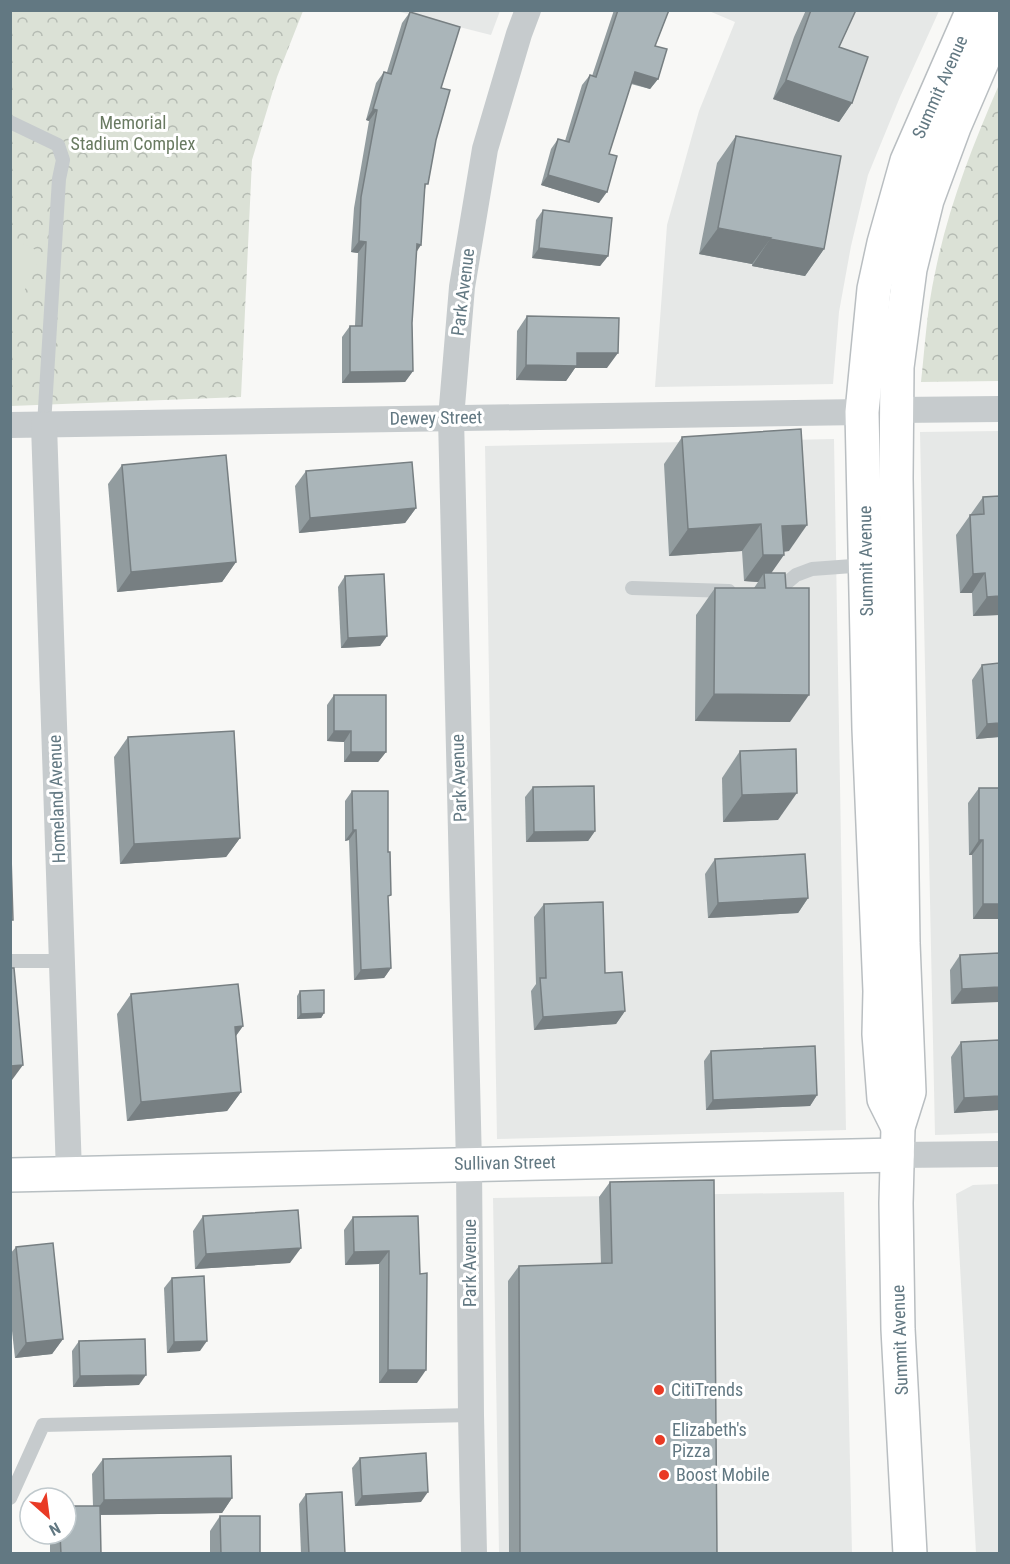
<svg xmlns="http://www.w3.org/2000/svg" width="1010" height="1564" font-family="'Roboto Condensed',sans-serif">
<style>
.built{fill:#e6e8e7}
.park{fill:url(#park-crowns)}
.garden{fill:#dbe1d6}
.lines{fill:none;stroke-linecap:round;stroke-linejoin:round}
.secondary-casing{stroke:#b8bfc2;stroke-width:36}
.primary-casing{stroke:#b9bec1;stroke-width:36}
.lane{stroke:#c6cbcd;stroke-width:14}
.street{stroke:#c6cbcd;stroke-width:26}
.secondary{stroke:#fff;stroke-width:33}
.primary{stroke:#fff;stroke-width:33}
.wall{fill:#929c9f}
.shaded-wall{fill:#777f82}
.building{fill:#aab5b9;stroke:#777f82;stroke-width:1.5}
.poi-dot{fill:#e93a25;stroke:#fff;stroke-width:2}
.labels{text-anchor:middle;stroke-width:6;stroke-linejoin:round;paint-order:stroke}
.street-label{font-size:18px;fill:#627882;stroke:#fff}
.park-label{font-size:18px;fill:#697a61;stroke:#fff}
.poi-label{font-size:18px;fill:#627882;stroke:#fff;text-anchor:start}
</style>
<defs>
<pattern id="park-crowns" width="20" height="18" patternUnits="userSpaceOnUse" patternTransform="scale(1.5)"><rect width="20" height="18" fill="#dbe1d6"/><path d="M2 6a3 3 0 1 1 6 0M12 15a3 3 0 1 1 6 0" fill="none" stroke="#b5bbb3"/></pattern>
</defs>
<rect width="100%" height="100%" fill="#f8f8f6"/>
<g class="built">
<polygon points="396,11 500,11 491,35"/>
<polygon points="709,11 939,11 900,97 868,175 851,246 839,312 833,384 655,387 667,225 699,111 735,22"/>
<polygon points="999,431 999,1133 935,1135 920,432"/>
<polygon points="834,439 846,1130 497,1139 485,446"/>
<polygon points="999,1184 999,1553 976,1553 956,1194 973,1185"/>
<polygon points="844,1192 852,1553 499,1553 493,1198"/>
</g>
<g class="park">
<polygon points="10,11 303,11 277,77 252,160 241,397 11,406"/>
<path d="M998 87 999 381 921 382C925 345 927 309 935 273 948 208 972 147 998 87Z"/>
</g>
<polygon class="garden" points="11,238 42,253 11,319"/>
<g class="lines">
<g class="secondary-casing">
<polyline id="secondary" points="10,1175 897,1155"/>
</g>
<g class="primary-casing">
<g id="primary">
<polyline points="898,1127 884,1099 879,1034 880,991 869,729 862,412 874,289 884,243 907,161 973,10"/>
<polyline points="910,1554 898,1329 896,1203 898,1127 909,1092 903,943 896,478 897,367 910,269 927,200 954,127 1000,20"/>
</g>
</g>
<g class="lane">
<polyline points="10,122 58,145 63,160 59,179 44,425"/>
<polyline points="632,588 729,591"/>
<polyline points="769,591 783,586 796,575 812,569 866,565"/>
<polyline points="10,961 62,961"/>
<polyline points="10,1498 43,1425 471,1415"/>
</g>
<g class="street">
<polyline points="897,410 1000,409"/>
<polyline points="10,425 862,412"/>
<polyline points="44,425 69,1173"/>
<polyline points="897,1155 1000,1154"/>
<polyline points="474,1554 471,1415 469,1164 451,418 462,287 485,149 519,34 528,10"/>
</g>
<use href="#secondary" class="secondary"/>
<use href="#primary" class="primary"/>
</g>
<g class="wall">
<polygon points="614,10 669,10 655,46 658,79 650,89 631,84 609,154 599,203 541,185 551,149 558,139 565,141 582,85 590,75 592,76"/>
<polygon points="806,10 856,10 839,47 852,103 839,122 773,99 794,37"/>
<polygon points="410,12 441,88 436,140 425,189 416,252 412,323 413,371 405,382 342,383 342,337 350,326 355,326 358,253 351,252 354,208 369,121 366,120 376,83 384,72 387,72 402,23"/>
<polygon points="736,136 824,249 805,276 752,266 752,264 699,254 717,163"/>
<polygon points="543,210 608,256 600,266 532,258 536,220"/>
<polygon points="527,316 607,368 575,368 566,381 516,380 517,331"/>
<polygon points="682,437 789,551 783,552 771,573 790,722 695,721 696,615 715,588 754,588 758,582 744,581 742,551 669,556 664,464"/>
<polygon points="122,465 236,562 222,582 117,592 108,484"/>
<polygon points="306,471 416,508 405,523 299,533 295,486"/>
<polygon points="999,496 999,615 973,616 972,593 960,593 956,535 983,497"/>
<polygon points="345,576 387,636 380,646 341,648 338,587"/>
<polygon points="982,665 999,737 976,739 972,680"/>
<polygon points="334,695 386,752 378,762 344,762 344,742 327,741 327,705"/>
<polygon points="128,737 240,838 226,857 120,864 114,757"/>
<polygon points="740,751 778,820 723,822 722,778"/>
<polygon points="533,787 595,831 588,841 526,842 525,797"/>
<polygon points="979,788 999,919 973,919 972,855 969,855 968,803"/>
<polygon points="352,791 388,899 391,968 384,978 354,980 349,840 345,841 345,801"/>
<polygon points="715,859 808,898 798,913 708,918 705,874"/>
<polygon points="544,904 605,973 625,1011 616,1024 534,1030 531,991 536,984 534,917"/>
<polygon points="999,953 951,1004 950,970 960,955"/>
<polygon points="300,991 324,1013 321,1018 297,1019 297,996"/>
<polygon points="131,994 243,1026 236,1036 241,1092 227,1111 127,1121 117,1014"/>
<polygon points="999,1040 999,1110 954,1113 951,1057 961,1042"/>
<polygon points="711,1051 817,1095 810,1106 706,1110 704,1061"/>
<polygon points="610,1182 717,1554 509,1554 508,1281 519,1266 601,1264 599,1197"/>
<polygon points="203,1216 290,1263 195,1269 193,1231"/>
<polygon points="418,1216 417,1383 379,1383 379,1264 345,1265 344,1230 353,1217"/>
<polygon points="16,1247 63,1339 52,1354 15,1358 10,1313 10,1254"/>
<polygon points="172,1278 200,1351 167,1353 164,1288"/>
<polygon points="79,1341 139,1385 73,1387 72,1351"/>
<polygon points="360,1458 421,1502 355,1506 352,1468"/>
<polygon points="103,1459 232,1498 222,1513 100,1515 101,1554 50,1554 50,1534 66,1534 93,1506 92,1474"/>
<polygon points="306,1494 345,1554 301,1554 299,1504"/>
<polygon points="220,1516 260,1554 210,1554 210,1531"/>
</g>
<g class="shaded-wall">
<polygon points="635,72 658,79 650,89 628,82"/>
<polygon points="786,80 852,103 839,122 773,99"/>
<polygon points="373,109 377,110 369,121 366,120"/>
<polygon points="548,175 607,192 599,203 541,185"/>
<polygon points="718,228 771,238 752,264 699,254"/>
<polygon points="770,239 824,249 805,276 752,266"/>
<polygon points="359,241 366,242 358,253 351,252"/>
<polygon points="417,244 421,245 414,256"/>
<polygon points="539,248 608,256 600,266 532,258"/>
<polygon points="577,353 618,353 607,368 575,368 566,381 516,380 526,365"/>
<polygon points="413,371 405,382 342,383 350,372"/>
<polygon points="416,508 405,523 299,533 310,518"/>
<polygon points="761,524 742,551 669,556 688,529"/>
<polygon points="807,525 789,551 763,553 782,526"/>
<polygon points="763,555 784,555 765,582 764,573 758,582 744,581"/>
<polygon points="236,562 222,582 117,592 131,572"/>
<polygon points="985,573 972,593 960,593 973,574"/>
<polygon points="999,596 999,615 973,616 987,597"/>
<polygon points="387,636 380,646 341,648 348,638"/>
<polygon points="714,694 809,695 790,722 695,721"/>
<polygon points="999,723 999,737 976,739 987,724"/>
<polygon points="334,731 351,731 344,742 327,741"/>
<polygon points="351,752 386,752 378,762 344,762"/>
<polygon points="797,793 778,820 723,822 742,795"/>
<polygon points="353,830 356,830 349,840 345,841"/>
<polygon points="595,831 588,841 526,842 534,832"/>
<polygon points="240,838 226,857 120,864 134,844"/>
<polygon points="979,840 983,840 972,855 969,855"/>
<polygon points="808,898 798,913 708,918 718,903"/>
<polygon points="983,904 999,904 999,919 973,919"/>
<polygon points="391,968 384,978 354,980 361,970"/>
<polygon points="999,987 999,1002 951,1004 962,989"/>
<polygon points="625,1011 616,1024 534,1030 543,1017"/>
<polygon points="324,1013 321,1018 297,1019 301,1014"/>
<polygon points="243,1026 229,1045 235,1027"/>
<polygon points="23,1065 12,1080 10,1081 10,1066"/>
<polygon points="241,1092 227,1111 127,1121 141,1102"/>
<polygon points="817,1095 810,1106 706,1110 713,1100"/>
<polygon points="999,1096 999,1110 954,1113 964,1098"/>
<polygon points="301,1248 290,1263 195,1269 206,1254"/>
<polygon points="389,1251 379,1264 345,1265 354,1252"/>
<polygon points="63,1339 52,1354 15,1358 26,1343"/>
<polygon points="207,1341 200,1351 167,1353 174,1342"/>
<polygon points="388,1370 426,1370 417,1383 379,1383"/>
<polygon points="146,1375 139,1385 73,1387 80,1376"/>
<polygon points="428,1492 421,1502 355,1506 362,1496"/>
<polygon points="232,1498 222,1513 93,1515 104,1500"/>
</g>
<g class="building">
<polygon points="618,10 669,10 655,46 667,49 658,79 635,72 609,154 617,156 607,192 548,175 558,139 569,142 590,75 596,77"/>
<polygon points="811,10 856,10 839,47 868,57 852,103 786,80"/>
<polygon points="410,12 460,27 441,88 450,90 436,140 428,184 425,184 421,245 417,244 412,323 413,371 350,372 350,326 362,326 366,242 359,241 361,197 377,110 373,109 384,72 391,74"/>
<polygon points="736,136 841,156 824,249 770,239 771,238 718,228"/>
<polygon points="543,210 612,218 608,256 539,248"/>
<polygon points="527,316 619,318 618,353 577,353 577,366 526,365"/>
<polygon points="801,429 807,525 782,526 784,555 763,555 761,524 688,529 682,437"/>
<polygon points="226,455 236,562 131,572 122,465"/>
<polygon points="412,462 416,508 310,518 306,471"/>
<polygon points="999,496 999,596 987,597 985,573 973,574 970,515 984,514 983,497"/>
<polygon points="764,573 785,573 786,588 809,588 809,695 714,694 715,588 765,588"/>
<polygon points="384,574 387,636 348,638 345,576"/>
<polygon points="999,663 999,723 987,724 982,665"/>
<polygon points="334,695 386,695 386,752 351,752 351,731 334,731"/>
<polygon points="234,731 240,838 134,844 128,737"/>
<polygon points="796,749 797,793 742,795 740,751"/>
<polygon points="594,786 595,831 534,832 533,787"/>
<polygon points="979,788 999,788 999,904 983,904 983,840 979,840"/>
<polygon points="352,791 388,791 388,852 390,852 391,895 388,896 391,968 361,970 356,830 353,830"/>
<polygon points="805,854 808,898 718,903 715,859"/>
<polygon points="10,856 11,856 13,920 10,920"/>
<polygon points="603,902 605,973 622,972 625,1011 543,1017 540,978 546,978 544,904"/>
<polygon points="999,953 999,987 962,989 960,955"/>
<polygon points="10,968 14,968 23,1065 10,1066"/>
<polygon points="238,984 243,1026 235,1027 241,1092 141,1102 131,994"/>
<polygon points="324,990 324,1013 301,1014 300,991"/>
<polygon points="999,1040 999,1096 964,1098 961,1042"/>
<polygon points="815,1046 817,1095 713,1100 711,1051"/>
<polygon points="714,1180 717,1554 520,1554 519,1266 612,1263 610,1182"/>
<polygon points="298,1210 301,1248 206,1254 203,1216"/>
<polygon points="418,1216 420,1274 427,1273 426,1370 388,1370 389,1251 354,1252 353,1217"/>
<polygon points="53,1243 63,1339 26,1343 16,1247"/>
<polygon points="204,1276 207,1341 174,1342 172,1278"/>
<polygon points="145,1339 146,1375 80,1376 79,1341"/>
<polygon points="426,1453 428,1492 362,1496 360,1458"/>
<polygon points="231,1456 232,1498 104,1500 103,1459"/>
<polygon points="342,1492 345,1554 309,1554 306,1494"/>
<polygon points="66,1506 100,1506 101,1554 61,1554 60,1534 66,1534"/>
<polygon points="220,1516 260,1516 260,1554 221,1554"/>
</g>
<g class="poi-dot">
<circle cx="659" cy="1390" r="6"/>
<circle cx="660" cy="1440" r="6"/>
<circle cx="664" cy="1475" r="6"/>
</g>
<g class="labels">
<g class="street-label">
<text transform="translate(940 87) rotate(-66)" y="6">Summit Avenue</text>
<text transform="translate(463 292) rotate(-83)" y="6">Park Avenue</text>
<text transform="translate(436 418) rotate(-1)" y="6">Dewey Street</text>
<text transform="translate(866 561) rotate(-91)" y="6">Summit Avenue</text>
<text transform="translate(459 778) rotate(-92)" y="6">Park Avenue</text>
<text transform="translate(57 799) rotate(-92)" y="6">Homeland Avenue</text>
<text transform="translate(505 1163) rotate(-1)" y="6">Sullivan Street</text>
<text transform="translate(470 1263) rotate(-90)" y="6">Park Avenue</text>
<text transform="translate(900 1340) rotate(-92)" y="6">Summit Avenue</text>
</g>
<g class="park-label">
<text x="133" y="129">Memorial<tspan x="133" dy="21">Stadium Complex</tspan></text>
</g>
<g class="poi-label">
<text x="671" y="1396">CitiTrends</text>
<text x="672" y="1436">Elizabeth's<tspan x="672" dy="21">Pizza</tspan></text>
<text x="676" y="1481">Boost Mobile</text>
</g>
</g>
<rect width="1010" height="1564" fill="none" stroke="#627882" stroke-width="24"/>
<g transform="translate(48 1516) rotate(152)"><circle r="28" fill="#ffffff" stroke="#c0c9cd" stroke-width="1.5"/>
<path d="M0-4.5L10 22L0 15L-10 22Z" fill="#e93a25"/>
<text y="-9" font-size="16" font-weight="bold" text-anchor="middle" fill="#627882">N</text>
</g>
</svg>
